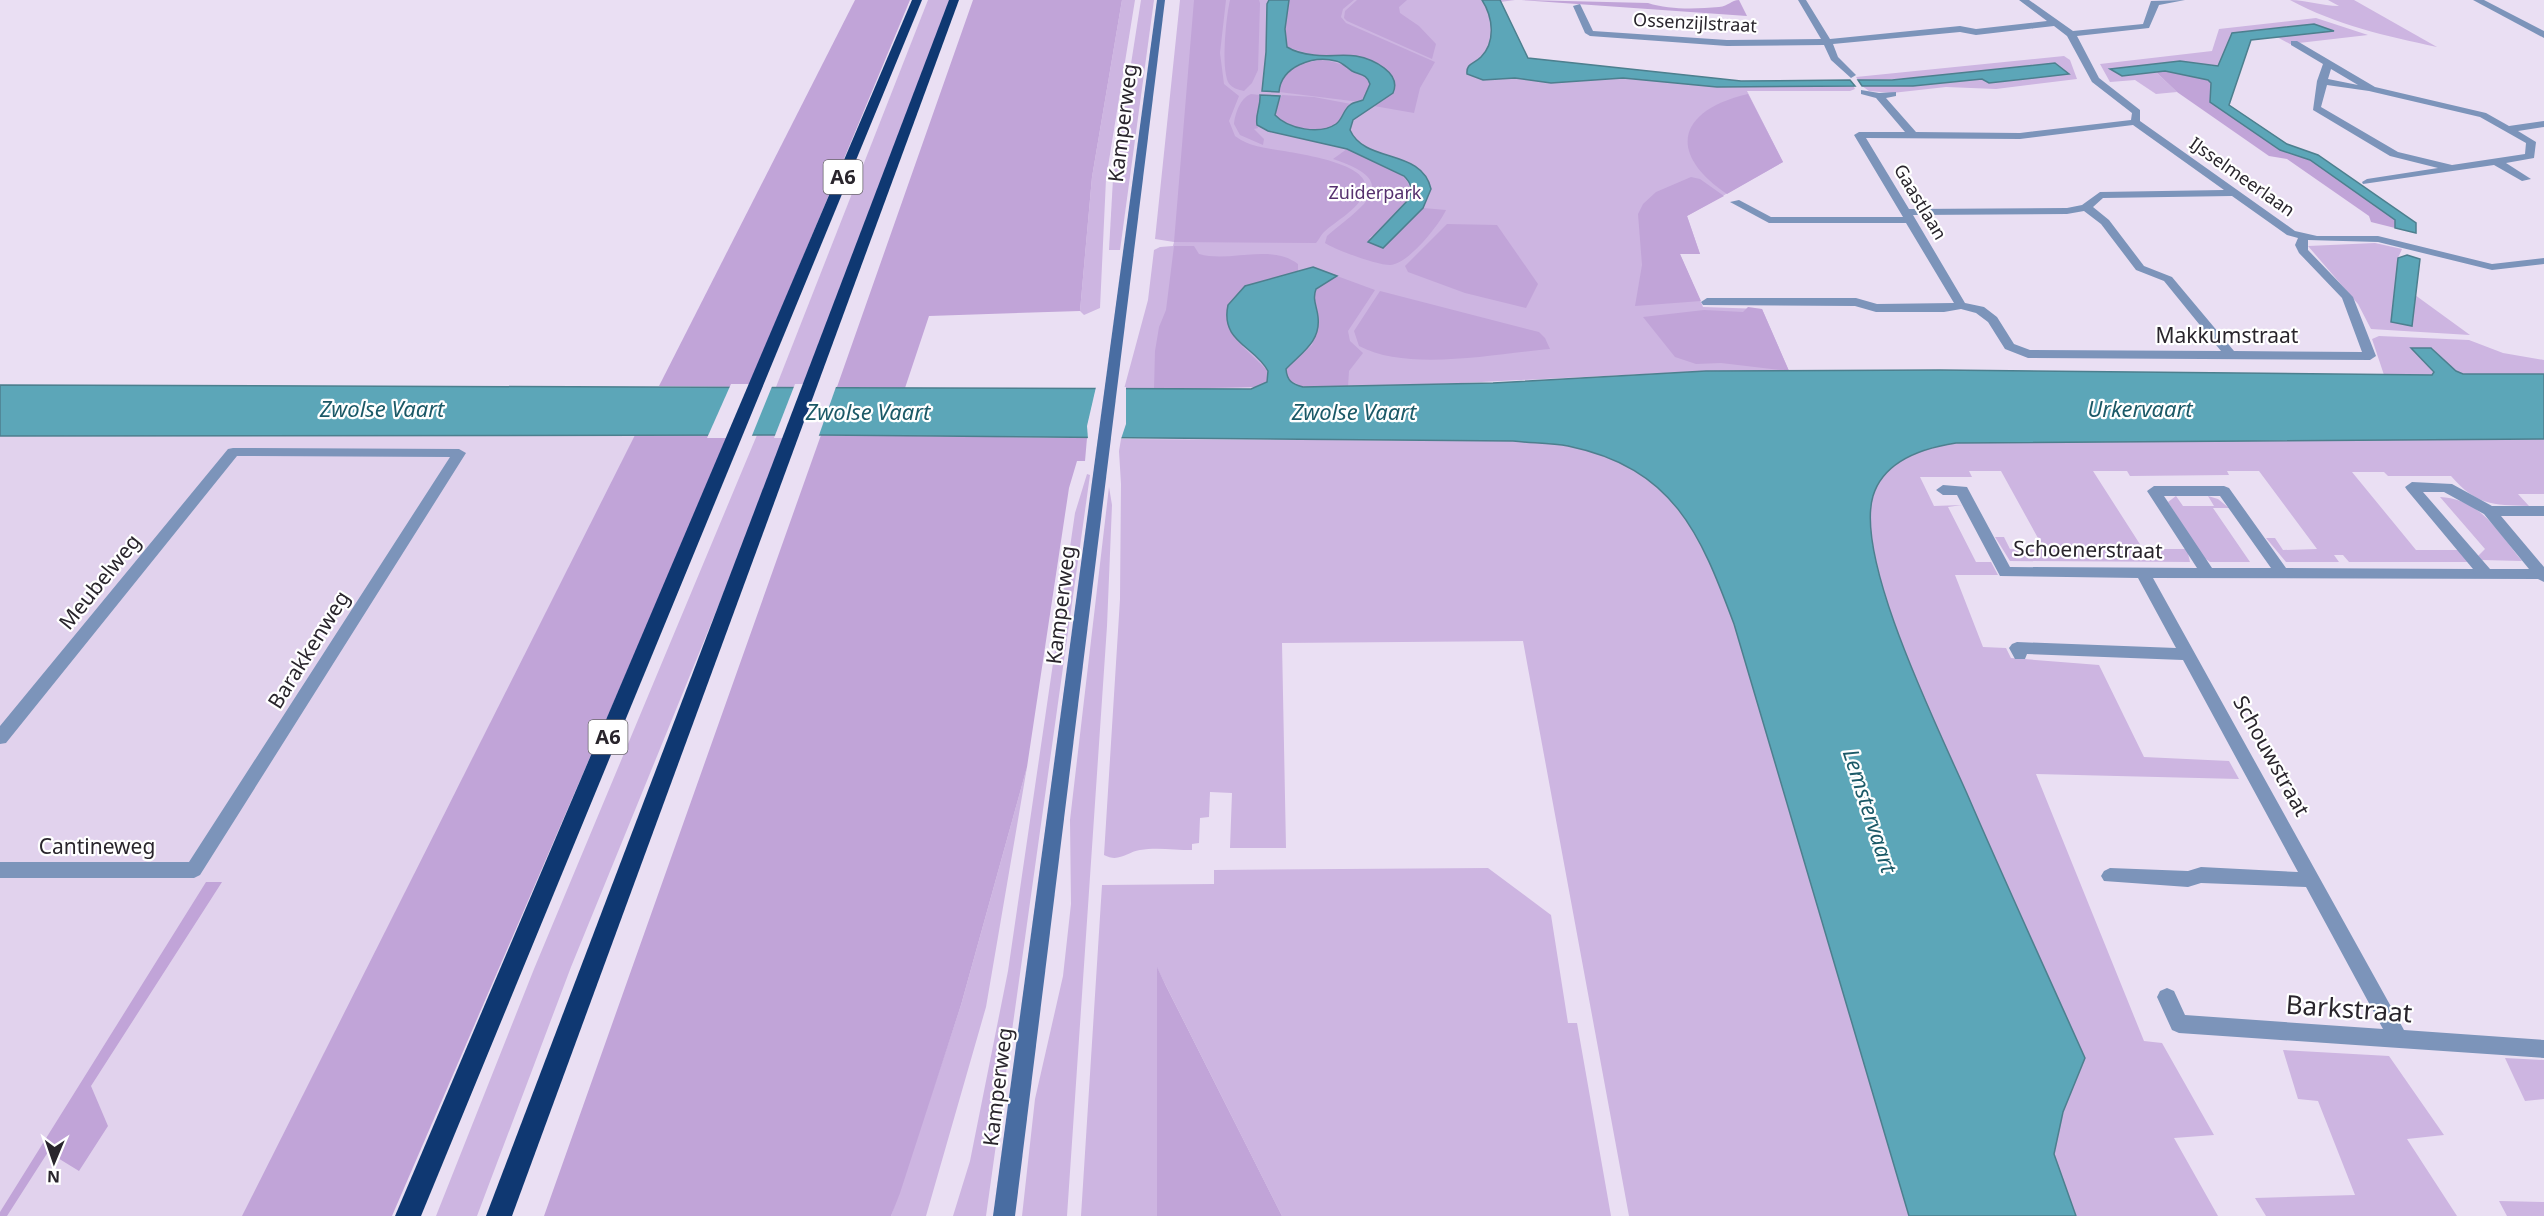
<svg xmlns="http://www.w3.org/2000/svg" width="2544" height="1216" font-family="'Noto Sans',sans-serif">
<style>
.built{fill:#e1d2ed}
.green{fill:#cdb5e1}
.forest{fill:#c1a4d8}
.water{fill:#5ca6b8;stroke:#4d7f8e;stroke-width:1.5}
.pier{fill:#eadff3}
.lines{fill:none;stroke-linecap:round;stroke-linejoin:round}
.street{fill:#7c94ba;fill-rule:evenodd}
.secondary{fill:#496da2;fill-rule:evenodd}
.highway{fill:#0f3872;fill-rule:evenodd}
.labels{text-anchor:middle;stroke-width:4.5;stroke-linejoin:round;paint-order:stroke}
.far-street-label{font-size:18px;fill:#29252c;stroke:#fff}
.far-park-label{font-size:18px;fill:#55306e;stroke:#fff}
.shield{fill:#fff;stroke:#69666b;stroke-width:1.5}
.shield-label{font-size:20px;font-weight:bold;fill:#29252c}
.street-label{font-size:21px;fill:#29252c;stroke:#fff}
.water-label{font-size:22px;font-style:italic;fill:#1b5967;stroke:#fff}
.near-street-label{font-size:26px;fill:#29252c;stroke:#fff}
</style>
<rect width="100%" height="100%" fill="#eadff3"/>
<polygon class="built" points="0,432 638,432 257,1216 0,1216"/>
<g class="green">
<polygon points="928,0 950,0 806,387 776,387"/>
<polygon points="1122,0 1135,0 1106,179 1100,308 1084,315 1080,311 1092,177"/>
<polygon points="1141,0 1154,0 1120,250 1109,250 1113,179"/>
<polygon points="1180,0 1515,0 1500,2 1528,58 1741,81 1850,80 1855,89 1850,91 1747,91 1783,162 1687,216 1700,254 1680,254 1703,307 1762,309 1789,371 1706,371 1422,385 1124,389 1148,300 1154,250 1160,247 1173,246 1174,242 1155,239"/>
<path d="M2290 0C2307 0 2321 6 2339 6L2328 0H2354L2437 47C2386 36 2336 25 2290 0Z"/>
<polygon points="2316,18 2368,35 2290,44 2277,37 2333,31 2314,24 2232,33 2219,66 2180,61 2111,69 2122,76 2156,72 2177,92 2156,94 2135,80 2110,82 2100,64 2212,51 2219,29"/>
<polygon points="2064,56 2070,60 2077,79 1996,89 1946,87 1892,93 1869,91 1862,86 1913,86 1982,79 1989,83 2068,74 1858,80 1856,77"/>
<polygon points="2375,243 2402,249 2398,258 2391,322 2412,325 2415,295 2470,335 2371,329 2358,304 2308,246"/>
<polygon points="2379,336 2469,340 2503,353 2544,360 2544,374 2463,374 2456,371 2432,348 2412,348 2434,373 2432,375 2384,375 2372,339"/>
<polygon points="757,435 788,435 571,967 477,1216 436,1216 534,969"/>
<path d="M1121 439 1513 441C1531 443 1551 443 1568 446 1674 468 1700 533 1734 624L1909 1216H1629L1523 641 1282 643 1286 848H1230L1232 793 1210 792 1209 817 1200 818 1199 843 1192 844V850C1175 850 1156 847 1140 850 1127 852 1119 863 1104 855L1120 599 1121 484 1119 451Z"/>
<path d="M2544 439V494H2518L2529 506C2492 505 2476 505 2451 476H2388L2384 472H2352L2416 550H2460L2469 562H2349L2343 555H2334L2339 562H2286L2266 538H2275L2283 550 2317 549 2259 471H2227L2229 475 2130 476 2127 471H2093L2143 549H2187L2190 562 2010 561 1995 537H2004L2010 549H2044L2001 471H1969L1972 477H1920L1934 506 1962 505 1948 507 1976 562H1991L1998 575H1955L1983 647 2006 648 2011 658 2099 665 2144 757 2229 761 2239 779 2036 774 2144 1041 2162 1043 2214 1135 2174 1138 2218 1216H2076L2054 1154 2063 1112 2085 1058C2046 971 2006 884 1968 796 1940 732 1854 560 1873 496 1884 460 1923 448 1956 443Z"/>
<polygon points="1087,474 1090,475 986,1216 953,1216 970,1161 1008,971 1075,513"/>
<polygon points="1109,487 1112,505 1107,626 1067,1216 1022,1216 1035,1099 1063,976 1071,904 1070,820"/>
<polygon points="2176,496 2183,506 2214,506 2208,496 2218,499 2229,508 2213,508 2250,562 2210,562 2203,557 2168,502"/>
<path d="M2440 497C2481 499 2498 532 2522 561L2482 560 2478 556 2485 549Z"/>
<polygon points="1027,767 986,1007 926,1216 891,1216 961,1005"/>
<polygon points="1488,868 1551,915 1568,1023 1577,1023 1611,1216 1282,1216 1157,968 1157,1216 1081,1216 1102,885 1214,884 1214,870"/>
<polygon points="2283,1050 2389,1056 2444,1135 2407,1139 2457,1216 2266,1216 2255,1198 2355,1195 2318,1101 2298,1099"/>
<polygon points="2505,1058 2544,1060 2544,1099 2525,1101"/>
<polygon points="2499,1201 2544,1202 2544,1216 2507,1216"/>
</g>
<g class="forest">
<polygon points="855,0 910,0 749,387 659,386"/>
<polygon points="973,0 1122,0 1092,177 1080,311 929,316 905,388 837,387"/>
<path d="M1194 0H1226L1220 53 1224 84 1239 96 1229 121 1235 136C1243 142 1251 145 1261 147 1280 152 1380 160 1364 194 1357 210 1336 221 1324 232 1320 236 1319 240 1316 243L1174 242Z"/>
<path d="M1230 0H1259L1260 3 1258 70 1252 83 1244 91C1239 90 1231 88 1228 82 1221 66 1226 17 1230 0Z"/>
<polygon points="1289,0 1354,0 1343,9 1341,17 1346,23 1435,62 1420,88 1414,113 1374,106 1384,100 1357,56 1316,56 1287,47 1285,29"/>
<polygon points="1357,0 1407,0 1399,7 1400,13 1419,26 1436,44 1432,59 1347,21 1344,18 1345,11"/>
<path d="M1521 0 1648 3C1669 10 1697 9 1719 7 1729 6 1731 0 1739 0L1747 16Z"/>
<path d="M1320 60C1333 60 1367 71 1370 84L1367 94 1360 102 1279 92C1280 70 1302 63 1320 60Z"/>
<polygon points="2165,71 2208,80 2211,83 2210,102 2280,150 2310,160 2395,220 2395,228 2371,222 2369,216 2287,159 2269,156 2177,92 2156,72"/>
<path d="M1251 94 1260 95C1262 107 1254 116 1258 128L1254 129 1264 139 1263 145 1240 135 1234 124C1235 114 1240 98 1251 94Z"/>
<path d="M1748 94 1783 162 1727 194C1666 153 1678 110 1748 94Z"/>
<path d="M1282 95 1314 97 1351 104C1347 109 1345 116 1341 120 1327 138 1289 129 1275 115L1276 105Z"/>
<path d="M1347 149C1412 172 1439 190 1369 238L1383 247 1423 208 1446 210C1439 225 1409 263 1391 265 1380 266 1335 250 1325 243L1327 236C1364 205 1404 182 1333 159Z"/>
<polygon points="1691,177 1700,179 1724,196 1687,216 1700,254 1680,254 1701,301 1635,306 1642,265 1638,214 1643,204 1656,192"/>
<polygon points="1447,224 1497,225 1538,284 1526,308 1465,293 1408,272 1405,266"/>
<path d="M1174 246H1194L1199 254C1230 263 1271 243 1298 264V272L1245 286 1228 324 1242 346 1268 371 1267 382 1260 387 1154 389 1155 351 1159 327 1166 310Z"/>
<polygon points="1337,276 1375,290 1348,331 1350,341 1363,353 1349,371 1348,387 1303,387 1286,378 1286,369 1312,345 1317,331 1319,321 1314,299 1316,289"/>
<path d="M1380 291 1539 332 1545 338 1550 349C1494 354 1408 372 1359 346L1354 331Z"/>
<polygon points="1748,307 1762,309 1789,371 1721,363 1696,364 1675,357 1643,317 1704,310 1743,312"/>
<polygon points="635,435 729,435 392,1216 242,1216"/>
<polygon points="821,435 1087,438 1085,461 1077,461 1069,488 1027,767 961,1005 900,1193 891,1216 544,1216"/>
<polygon points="206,882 222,882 91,1086 108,1126 79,1171 48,1152 7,1216 0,1216 0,1212"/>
<polygon points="1157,967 1166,986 1282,1216 1157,1216"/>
</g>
<g class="water">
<path d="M1269 0H1289L1285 29 1287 47C1295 52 1304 54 1314 55 1328 57 1342 54 1356 56 1373 59 1402 73 1393 93L1353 120 1350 130C1365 164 1422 148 1431 189L1423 208 1383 248 1368 242 1409 199C1413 189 1411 183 1404 176L1347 149 1268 131 1257 125C1255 114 1261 106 1260 95L1280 96 1275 115C1288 129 1320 135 1336 124 1343 119 1343 110 1350 105 1353 102 1359 102 1363 100L1370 84C1367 74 1360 75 1352 71 1347 68 1342 62 1336 61 1314 55 1281 66 1279 92L1262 91 1266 52 1267 4Z"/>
<path d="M1482 0H1500L1528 58 1741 81 1850 80 1855 86 1717 87 1623 78 1551 83 1515 78 1483 80 1467 74C1466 63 1474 64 1481 57 1496 42 1493 17 1482 0Z"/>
<polygon points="2314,24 2334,31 2251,40 2229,105 2287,144 2318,155 2416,223 2416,233 2395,228 2395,220 2310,160 2280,150 2210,102 2211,83 2208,80 2165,71 2122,76 2110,69 2180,61 2218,66 2232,33"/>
<polygon points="2055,63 2069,74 1989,83 1982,79 1913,86 1862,86 1858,80 1892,80"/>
<polygon points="2407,255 2420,259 2412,326 2391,322 2398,258"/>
<path d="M1313 267 1337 276 1316 289C1312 300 1317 306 1318 317 1321 342 1301 353 1286 369 1287 381 1292 384 1303 387L1493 383 1706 371 1940 370 2432 375 2434 372 2411 348H2431L2456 371 2463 374H2544V439L1956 443C1923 448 1884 460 1873 496 1854 560 1940 732 1968 796 2006 884 2046 971 2085 1058L2063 1112 2054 1154 2076 1216H1909L1734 624C1700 533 1674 468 1568 446 1551 443 1531 443 1513 441L821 435 0 436V385L1251 389 1267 382 1268 371C1255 346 1220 342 1228 305L1245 286Z"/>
</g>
<g class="pier">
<polygon points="731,384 773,384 751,438 707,438"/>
<polygon points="795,384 837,384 818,438 774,438"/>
<polygon points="1096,387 1126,387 1126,424 1121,439 1088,439 1087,426"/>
</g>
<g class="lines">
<g class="street">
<path d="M1798 0H1806L1830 39 1960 26 1976 29 2047 21 2019 0H2029L2073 31 2143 24 2151 1 2185 0 2159 5 2149 28 2077 36 2099 78 2140 110V121L2295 231 2317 236H2378L2492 264 2544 258V264L2492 270 2378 242 2308 240V250L2353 297 2376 356 2370 360 2028 358 2005 349 1988 322 1976 313 1961 309 1944 312H1876L1855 306 1703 305 1701 302 1707 298H1856L1877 304 1954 303 1906 223H1769L1730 202 1739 200 1771 217H1903L1854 135 1859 132H1905L1876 98 1861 94V90L1879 93 1896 92V96L1886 98 1916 132 2020 133 2131 120 2132 113 2092 82 2067 36 2054 26 1976 35 1960 32 1833 44 1838 57 1856 75 1851 78 1831 60 1824 45 1727 46 1590 36 1585 33 1573 6 1580 4 1593 31 1727 40 1821 39ZM2133 125 2224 190 2100 192 2082 205 2067 208 1909 209 1866 138 2020 139ZM2232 196 2287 235 2298 238 2295 245 2299 253 2342 298 2362 352 2234 351 2172 277 2144 266 2109 220 2093 207 2103 198ZM2084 211 2101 224 2136 270 2164 281 2221 351 2030 350 2014 344 1997 317 1984 307 1965 303 1913 215 2067 214Z"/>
<polygon points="2473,0 2484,0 2544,31 2544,38"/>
<path d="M2291 41H2297L2375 87 2486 113 2509 126 2544 121V127L2518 131 2536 142 2534 158 2506 163 2531 179 2522 181 2494 165 2363 184 2362 182 2367 179 2438 168 2390 156 2313 110 2317 81 2323 64 2291 45ZM2331 69 2358 85 2328 79ZM2327 85 2369 91 2480 117 2526 143 2525 154 2452 165 2398 152 2321 107Z"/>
<polygon points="233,448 459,449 466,453 200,875 194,878 0,878 0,862 189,862 450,457 237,456 6,743 0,744 0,726 228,449"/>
<path d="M2412 482 2452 484 2492 506H2544V516H2501L2544 567V582L2538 579 2153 578 2404 1030 2544 1040V1058L2179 1033 2172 1030 2157 997 2160 991 2167 988 2174 991 2185 1015 2383 1029 2306 887 2201 883 2188 887 2104 881 2101 876 2104 871 2110 868 2188 871 2201 867 2298 872 2183 660 2027 654 2025 659H2015L2009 648 2012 644 2017 642 2176 648 2138 578 2000 576 1957 495H1943L1936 490 1943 485 1967 487 2010 567 2197 568 2147 491 2154 486H2224L2229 488 2286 568 2473 569 2407 490 2405 487ZM2423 492H2444L2484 514 2529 569H2490ZM2164 496H2220L2271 568H2212Z"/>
</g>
<polygon class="secondary" points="1157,0 1165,0 1015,1216 993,1216"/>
<g class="highway">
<polygon points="912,0 922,0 421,1216 395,1216"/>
<polygon points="949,0 959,0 512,1216 486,1216"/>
</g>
</g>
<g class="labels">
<g class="far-street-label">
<text transform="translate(1695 23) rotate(3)" y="6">Ossenzijlstraat</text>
<text transform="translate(2242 177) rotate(35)" y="6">IJsselmeerlaan</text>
<text transform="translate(1920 202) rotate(59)" y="6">Gaastlaan</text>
</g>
<g class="far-park-label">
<text x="1375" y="199">Zuiderpark</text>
</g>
<g class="shield">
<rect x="823.5" y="160" width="39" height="34" rx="4.5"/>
<rect x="588.5" y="720" width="39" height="34" rx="4.5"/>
</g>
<g class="shield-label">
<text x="843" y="184">A6</text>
<text x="608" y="744">A6</text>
</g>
<g class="street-label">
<text transform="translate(1123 123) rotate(-83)" y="7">Kamperweg</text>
<text x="2227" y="343">Makkumstraat</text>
<text transform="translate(2088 550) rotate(1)" y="7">Schoenerstraat</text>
<text transform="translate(100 582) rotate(-51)" y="7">Meubelweg</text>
<text transform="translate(1061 605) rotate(-83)" y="7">Kamperweg</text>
<text transform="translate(309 650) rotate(-58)" y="7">Barakkenweg</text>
<text transform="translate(2271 756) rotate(61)" y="7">Schouwstraat</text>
<text x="97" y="854">Cantineweg</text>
<text transform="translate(998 1087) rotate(-83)" y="7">Kamperweg</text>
</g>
<g class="water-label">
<text x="382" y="417">Zwolse Vaart</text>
<text x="2140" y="417">Urkervaart</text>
<text x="868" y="420">Zwolse Vaart</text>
<text x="1354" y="420">Zwolse Vaart</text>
<text transform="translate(1870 811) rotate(72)" y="8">Lemstervaart</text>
</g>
<g class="near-street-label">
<text transform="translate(2349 1009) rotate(4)" y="9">Barkstraat</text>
</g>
</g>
<g transform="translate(54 1162) rotate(182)" stroke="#ffffff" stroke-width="4.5" paint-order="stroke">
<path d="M0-4.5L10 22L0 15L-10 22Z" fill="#29252c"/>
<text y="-9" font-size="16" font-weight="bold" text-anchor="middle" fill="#29252c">N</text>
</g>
</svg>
